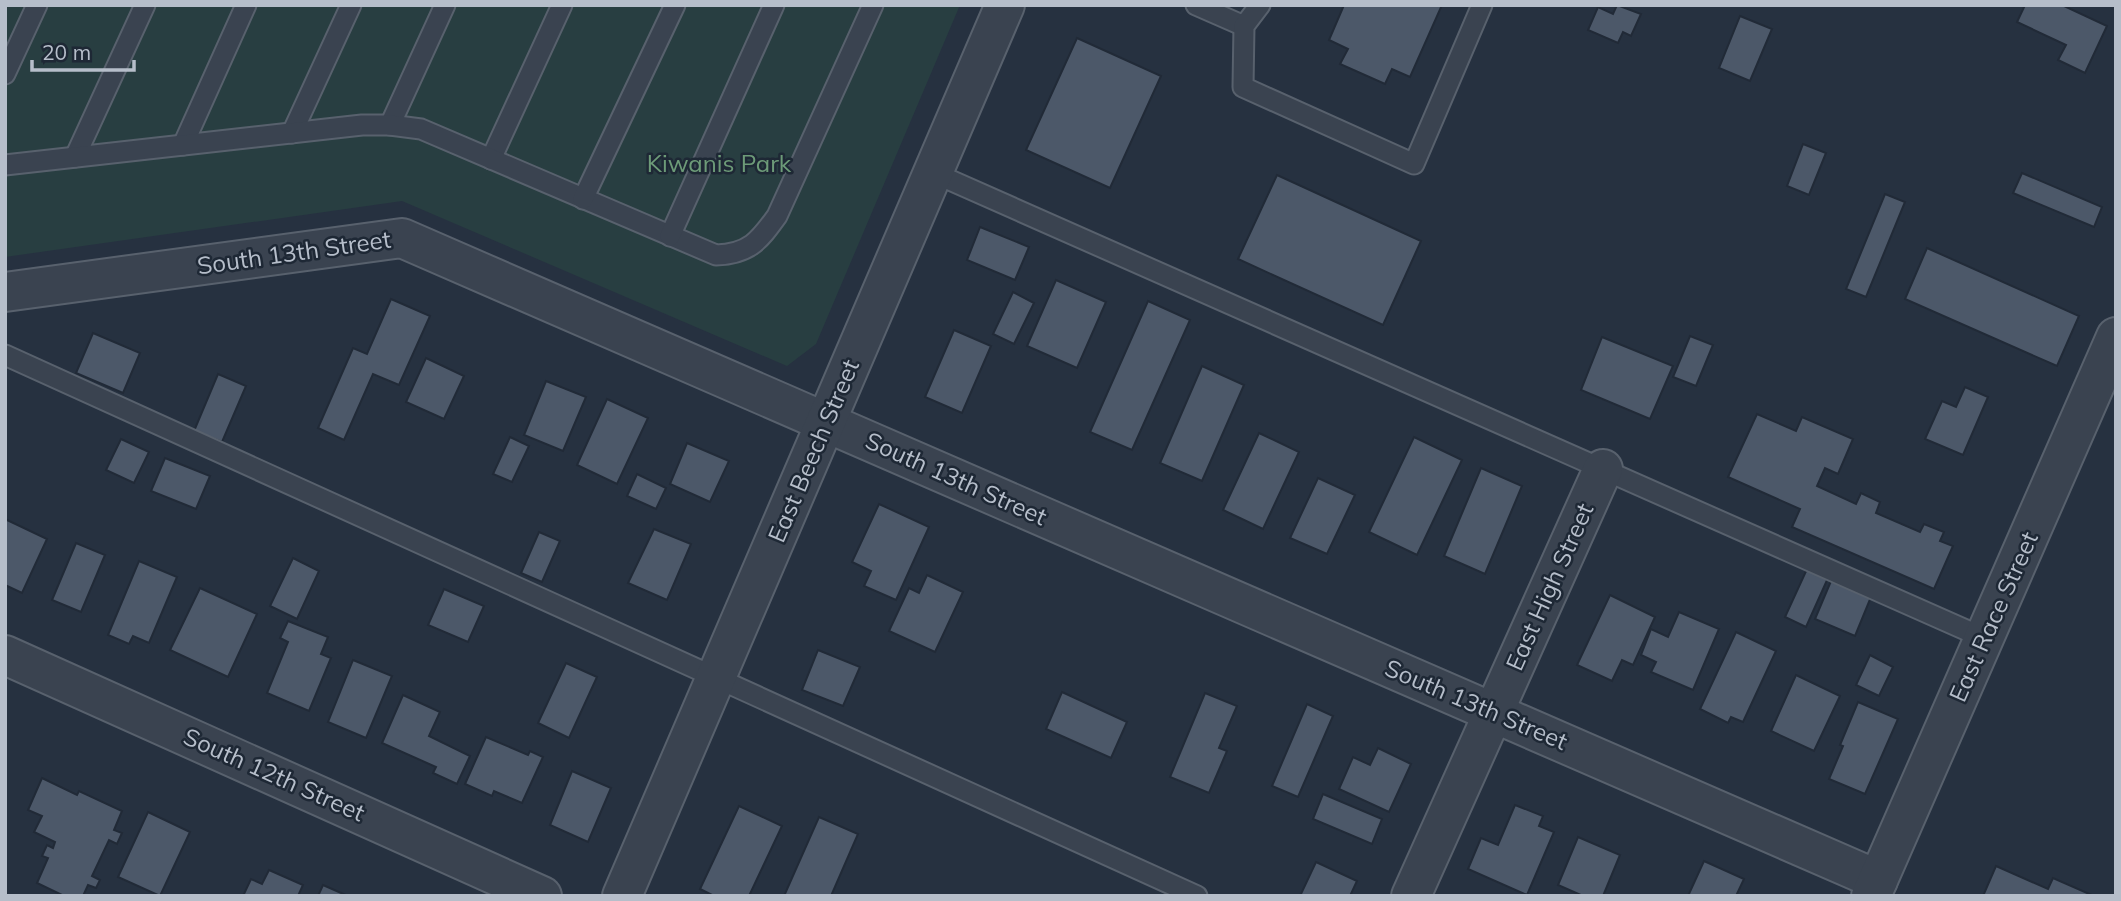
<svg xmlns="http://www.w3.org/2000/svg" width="2121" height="901" font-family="Mulish,sans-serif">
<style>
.green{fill:#283e41}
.building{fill:#4c5869;stroke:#212a37;stroke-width:2}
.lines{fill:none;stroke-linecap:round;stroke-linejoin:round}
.lane-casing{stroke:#58616d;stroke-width:23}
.street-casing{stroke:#58616d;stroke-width:42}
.lane{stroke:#3a4350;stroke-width:19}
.street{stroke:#3a4350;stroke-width:38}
.labels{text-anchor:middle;stroke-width:5;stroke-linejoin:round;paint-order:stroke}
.park-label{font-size:24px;fill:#6d9b78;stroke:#1e2835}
.street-label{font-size:24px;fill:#b6beca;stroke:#1e2835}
</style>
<rect width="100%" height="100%" fill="#263140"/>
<polygon class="green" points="5,5 960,5 816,344 787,366 402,201 5,257"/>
<g class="building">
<polygon points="1344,5 1442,5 1410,77 1392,69 1385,84 1340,64 1348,49 1329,40"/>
<polygon points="1617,5 1641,14 1631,36 1623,32 1618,43 1588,30 1598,7 1613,14"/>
<polygon points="2025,5 2062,5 2107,26 2085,73 2058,60 2066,45 2017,22"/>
<polygon points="1740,16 1772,29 1750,81 1719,68"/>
<polygon points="1077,38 1161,76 1110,188 1026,150"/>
<polygon points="1803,144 1826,153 1809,195 1787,186"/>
<polygon points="2022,173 2102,207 2094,227 2013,193"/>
<polygon points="1277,175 1421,241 1383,325 1238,259"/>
<polygon points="1885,194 1905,202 1866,297 1846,289"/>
<polygon points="980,227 1029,247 1015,280 967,260"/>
<polygon points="1927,248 2079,316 2057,366 1905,299"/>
<polygon points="1056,280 1106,302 1077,368 1027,346"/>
<polygon points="1013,292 1034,303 1014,344 993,334"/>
<polygon points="391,299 430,316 399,385 373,374 344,440 318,428 353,348 367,354"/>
<polygon points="1148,301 1190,320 1132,450 1090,432"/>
<polygon points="954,330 991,346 962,413 925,397"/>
<polygon points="93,333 140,353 123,393 76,373"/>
<polygon points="1690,336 1713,345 1696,386 1673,377"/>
<polygon points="1602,337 1673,366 1650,419 1581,390"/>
<polygon points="426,358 464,376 444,419 406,402"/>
<polygon points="1202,366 1244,385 1202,481 1160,463"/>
<polygon points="218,374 246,386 222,442 194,431"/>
<polygon points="546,381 586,397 563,451 524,435"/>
<polygon points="1965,387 1988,397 1963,455 1925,439 1942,401 1956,407"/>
<polygon points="607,399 648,418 617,484 577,465"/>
<polygon points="1757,414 1796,431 1802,417 1853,439 1838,474 1825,468 1817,486 1856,504 1861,493 1880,502 1876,513 1920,532 1924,524 1944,532 1940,541 1953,546 1934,589 1792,527 1800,509 1728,477"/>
<polygon points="1259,433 1299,452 1263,529 1223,510"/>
<polygon points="510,437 529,446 512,482 493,474"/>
<polygon points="1414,437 1462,460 1417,555 1369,532"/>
<polygon points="121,439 149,452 134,483 106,470"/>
<polygon points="687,443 729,461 710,502 670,484"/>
<polygon points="165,458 210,476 196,509 151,491"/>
<polygon points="1481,468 1522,486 1485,574 1444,556"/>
<polygon points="637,474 666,488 656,509 627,496"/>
<polygon points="1318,478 1355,495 1327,554 1290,538"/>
<polygon points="879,504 929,527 896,600 864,586 871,571 852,562"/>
<polygon points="5,519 47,539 22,593 5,585"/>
<polygon points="654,529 691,544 667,600 628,583"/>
<polygon points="539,532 560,541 542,582 521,573"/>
<polygon points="76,543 105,555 81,612 52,600"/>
<polygon points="293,558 319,571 297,619 270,606"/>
<polygon points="139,561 177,577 149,643 133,636 129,644 108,635"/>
<polygon points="1807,569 1828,578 1806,627 1785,617"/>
<polygon points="927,575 963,592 935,652 889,631 909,588 919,593"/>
<polygon points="1831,581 1871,597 1855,636 1815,619"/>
<polygon points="200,588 257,614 228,677 170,650"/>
<polygon points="444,589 484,606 468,642 428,625"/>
<polygon points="1610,595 1655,617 1633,665 1622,660 1612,681 1577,665"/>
<polygon points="1679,612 1719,629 1693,690 1651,672 1656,662 1641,655 1651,629 1668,637"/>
<polygon points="288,621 328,637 321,654 331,658 309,711 267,693 288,642 280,638"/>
<polygon points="1736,632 1776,651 1743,722 1731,717 1728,723 1700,709"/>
<polygon points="818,650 860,667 843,706 802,690"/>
<polygon points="1870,655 1893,667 1879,696 1856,685"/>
<polygon points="353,660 392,676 366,738 328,722"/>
<polygon points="566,663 597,677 569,738 538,723"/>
<polygon points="1796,675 1840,696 1814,751 1771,731"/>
<polygon points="1062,692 1127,722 1111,758 1046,729"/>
<polygon points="1205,693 1237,706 1219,748 1227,751 1209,793 1170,777"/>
<polygon points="403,695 440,712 429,736 470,756 457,784 433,773 436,767 382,743"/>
<polygon points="1858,702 1898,719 1865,794 1829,779 1843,746 1840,745"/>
<polygon points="1307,704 1333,716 1298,797 1272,786"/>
<polygon points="486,737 528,755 530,751 543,757 522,803 494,791 492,796 465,784"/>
<polygon points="1378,748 1411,764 1389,812 1339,789 1353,757 1370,765"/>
<polygon points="572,771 611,788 588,842 550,825"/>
<polygon points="42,778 77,795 79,791 122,811 114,830 122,833 117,844 109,840 92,876 100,880 96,888 88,885 83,896 64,896 37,883 48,858 42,856 47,845 53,848 55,842 34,832 42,816 28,810"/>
<polygon points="1323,794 1382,819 1372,844 1313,819"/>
<polygon points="1515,805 1543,816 1539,826 1554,832 1527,895 1468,869 1481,838 1498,845"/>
<polygon points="739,806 782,826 749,896 714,896 700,889"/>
<polygon points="148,812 190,832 160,896 118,877"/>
<polygon points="819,817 858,834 831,896 784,896"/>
<polygon points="1578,837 1620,855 1603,896 1583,896 1558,885"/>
<polygon points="1704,861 1744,879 1736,896 1688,896"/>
<polygon points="1316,862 1357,881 1350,896 1300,896"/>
<polygon points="1996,866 2048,889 2053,878 2094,896 1983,896"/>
<polygon points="269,870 303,885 298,896 243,896 251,879 262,884"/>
<polygon points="323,885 348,896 318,896"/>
</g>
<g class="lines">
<g class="lane-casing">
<g id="lane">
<polyline points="1196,5 1244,26"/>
<polyline points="1260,5 1244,26 1243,87 1414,164 1482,5"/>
<polyline points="5,74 37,5"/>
<polyline points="390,125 445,5"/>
<polyline points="292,133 351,5"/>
<polyline points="183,145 246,5"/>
<polyline points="75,157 145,5"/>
<polyline points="491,159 562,5"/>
<path d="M5 165 362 125H390L421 129 716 255C749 254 759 241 777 216L873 5"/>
<polyline points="934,173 1984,638"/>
<polyline points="583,199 675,5"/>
<polyline points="670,236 774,5"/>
<polyline points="5,355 1197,896"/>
</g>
</g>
<g class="street-casing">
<g id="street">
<polyline points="5,292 402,238 1878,880"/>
<polyline points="5,655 542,896"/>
<polyline points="622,896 1005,5"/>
<polyline points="1411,896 1603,469"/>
<polyline points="1871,896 2116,337"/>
</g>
</g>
<use href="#lane" class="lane"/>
<use href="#street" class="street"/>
</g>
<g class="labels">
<g class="park-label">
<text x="719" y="172">Kiwanis Park</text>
</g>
<g class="street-label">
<text transform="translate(294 253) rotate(-8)" y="8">South 13th Street</text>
<text transform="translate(814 451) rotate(-67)" y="8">East Beech Street</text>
<text transform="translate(956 479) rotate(24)" y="8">South 13th Street</text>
<text transform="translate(1550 587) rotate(-66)" y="8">East High Street</text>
<text transform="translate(1994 617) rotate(-66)" y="8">East Race Street</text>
<text transform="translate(1476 705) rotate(23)" y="8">South 13th Street</text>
<text transform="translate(274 775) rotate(24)" y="8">South 12th Street</text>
</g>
</g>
<rect width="2121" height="901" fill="none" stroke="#b6beca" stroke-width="14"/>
<path d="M32 60v10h102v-10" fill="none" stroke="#b6beca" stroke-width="3.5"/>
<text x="42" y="60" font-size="21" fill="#b6beca" stroke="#1e2835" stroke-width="5" paint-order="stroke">20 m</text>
</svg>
